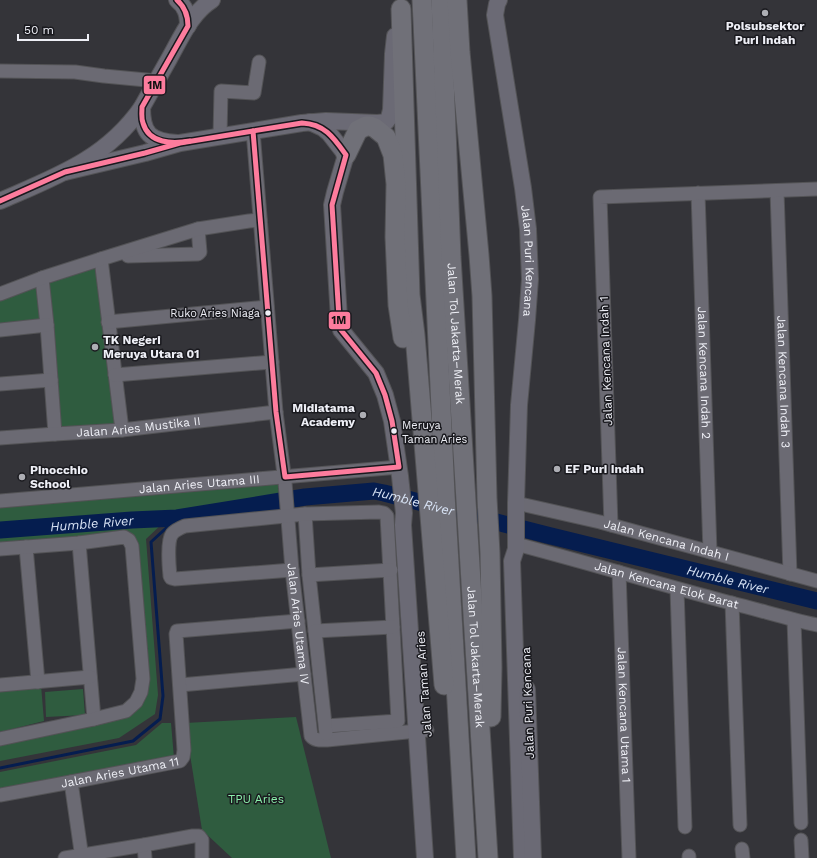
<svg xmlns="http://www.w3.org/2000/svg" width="817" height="858" font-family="'Work Sans',sans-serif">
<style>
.green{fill:#2f5c3f}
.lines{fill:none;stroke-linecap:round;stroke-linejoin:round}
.stream{stroke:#051d4f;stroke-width:3}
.river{stroke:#051d4f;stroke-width:17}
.minor-casing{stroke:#535356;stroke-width:15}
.major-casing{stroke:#535356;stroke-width:18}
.highway-casing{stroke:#535356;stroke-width:21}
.minor{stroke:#6b6a73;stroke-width:13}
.major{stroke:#6b6a75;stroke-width:16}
.highway{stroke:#707078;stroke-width:19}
.bus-1-casing{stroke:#19191e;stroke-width:8}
.bus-1{stroke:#fd7c9d;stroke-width:5}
.poi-dot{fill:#adaeb4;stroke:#19191e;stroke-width:1.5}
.bus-dot{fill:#eeeff6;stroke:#19191e;stroke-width:1.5}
.labels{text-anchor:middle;stroke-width:3;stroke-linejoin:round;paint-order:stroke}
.bus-label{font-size:11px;fill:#eeeff6;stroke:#19191e;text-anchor:end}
.poi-label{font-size:12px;font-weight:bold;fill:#eeeff6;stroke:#19191e;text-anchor:start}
.street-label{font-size:12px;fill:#eeeff6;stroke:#19191e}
.park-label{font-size:12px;fill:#8bf0ab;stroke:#19191e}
.water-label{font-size:13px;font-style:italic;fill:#d7e2f4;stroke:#19191e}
.line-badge{stroke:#19191e;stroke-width:1.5}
.pale-badge-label{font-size:11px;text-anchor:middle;font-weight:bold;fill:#111}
</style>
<rect width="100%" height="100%" fill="#343439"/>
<g class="green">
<polygon points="98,261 117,426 59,432 46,279"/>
<polygon points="39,282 42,325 0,330 0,296"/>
<polygon points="279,481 282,497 174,515 0,527 0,506"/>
<polygon points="164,522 146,539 158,695 155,714 119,738 0,761 0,741 121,717 145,675 132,534 0,543 0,534"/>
<polygon points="41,685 44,721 0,732 0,689"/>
<polygon points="83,689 85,715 46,717 45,692"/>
<polygon points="296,717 331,858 232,858 202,830 185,723"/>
<polygon points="162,723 171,723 174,758 0,790 0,772 136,745"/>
</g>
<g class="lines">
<polyline class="stream" points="0,768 133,741 160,719 163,696 151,542 177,518"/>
<path class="river" id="s1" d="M0 530 132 520 177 518 305 497 374 491 384 493 547 535 817 601"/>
<g class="minor-casing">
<g id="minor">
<polyline points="0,71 75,72 104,76 157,81"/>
<path id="s2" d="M253 131 276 412 285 482 292 570 311 736C315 741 321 740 327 740L427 730"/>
<polyline points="220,136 221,91 254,93 259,62"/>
<path id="s3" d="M777 191 790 574"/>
<path id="s4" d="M698 193 710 552"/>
<polyline points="128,256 198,254 200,252 198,229"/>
<polyline points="101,259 122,430"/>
<polyline points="42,278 47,325 55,434"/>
<polyline points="0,294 42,278 101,259 198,229 249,221 260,220"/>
<polyline points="108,322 267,307"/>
<polyline points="0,330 47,325"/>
<polyline points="115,375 272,362"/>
<polyline points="0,384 51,380"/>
<path id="s5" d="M0 438 55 434 122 430 276 412"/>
<path id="s6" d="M0 501 399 467"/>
<path id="s7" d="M516 503 600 522 817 581"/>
<polyline points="305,514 309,575"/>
<polyline points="611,525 600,197 817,189"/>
<polyline points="79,543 94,719"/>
<path id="s8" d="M516 544C588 563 659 584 731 603 760 610 788 619 817 625"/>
<polyline points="26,547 38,682"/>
<polyline points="0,549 79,543 124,537 129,540 132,546 143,679 141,692 136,702 126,711 94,719 0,739"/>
<path d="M292 570 175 579 171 578 170 576C169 566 167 541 172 534 175 530 180 528 185 526L305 514 379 512 384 513 387 516 398 721 326 726"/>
<path id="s9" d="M619 572 629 858"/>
<polyline points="677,589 685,827"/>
<polyline points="732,603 740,825"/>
<polyline points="794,620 801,823"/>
<polyline points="315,631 309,575 391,570"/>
<polyline points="0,685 90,677"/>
<polyline points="180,685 304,674"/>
<polyline points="326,734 315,631 393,627"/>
<polyline points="71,782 82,858"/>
<path id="s10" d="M0 795 71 782 180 761 183 757 184 750 176 634 177 631 298 621"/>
<polyline points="801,840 802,858"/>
<polyline points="144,845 145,858"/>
<polyline points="742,849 743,858"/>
<polyline points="689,856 689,858"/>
<polyline points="65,858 144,845 193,836 199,836 202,840 202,858"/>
</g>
</g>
<g class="major-casing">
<g id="major">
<path d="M177 0C186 7 188 15 188 26"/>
<path id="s11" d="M499 0 497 4 495 15 523 188 528 229 530 279 527 320 519 405 516 503V549L512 561 522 858"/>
<path d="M142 107C142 134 150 141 177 143"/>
<polyline points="310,122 323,128 329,133 346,155 335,192 332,205 339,318 341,330 376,373 385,395 392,421 400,476 404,513 403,525 425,858"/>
<polyline points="65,172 145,153 180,143 302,123 326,121 378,123 386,122 389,118 391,110 393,54 395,36"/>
<path d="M0 201C55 177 106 159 142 107 151 91 160 75 169 59 181 38 191 13 212 0"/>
<polyline points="527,689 533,858"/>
</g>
</g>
<g class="highway-casing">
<g id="highway">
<polyline points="422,0 445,494 466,858"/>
<path id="s12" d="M441 0 451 257 488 858"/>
<polyline points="457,0 460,52 479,255 482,296 487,498 490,553 492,668 491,717"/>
<polyline points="401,9 410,295 415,335 444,685"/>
<polyline points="346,155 358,130 366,126 370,126 375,128 386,137 393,155 396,184 395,237 398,305 403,338"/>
</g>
</g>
<use href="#minor" class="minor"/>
<use href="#major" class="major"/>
<use href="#highway" class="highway"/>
<g class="bus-1-casing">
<g id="bus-1">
<path d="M177 0C185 7 188 15 188 26L142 107C142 112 141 118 143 123 149 144 173 144 190 141"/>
<path d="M302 123C325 124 334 138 346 155L332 205 339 318 341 330 376 373 385 395 392 421 399 467 285 477 276 412 253 131Z"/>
<polyline points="0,201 65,172 145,153 180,143 253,131"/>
</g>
</g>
<use href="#bus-1" class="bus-1"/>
</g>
<g class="poi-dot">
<circle cx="765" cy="13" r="4"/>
<circle cx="95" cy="347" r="4"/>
<circle cx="363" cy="415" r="4"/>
<circle cx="557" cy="469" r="4"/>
<circle cx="22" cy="477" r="4"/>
</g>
<g class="bus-dot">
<circle cx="268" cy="313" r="3.5"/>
<circle cx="394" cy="431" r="3.5"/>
</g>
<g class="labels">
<g class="bus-label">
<text x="260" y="317">Ruko Aries Niaga</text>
<text x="402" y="429" text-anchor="start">Meruya<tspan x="402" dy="14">Taman Aries</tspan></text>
</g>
<g class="poi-label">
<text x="765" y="30" text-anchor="middle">Polsubsektor<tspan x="765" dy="14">Puri Indah</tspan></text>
<text x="103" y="344">TK Negeri<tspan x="103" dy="14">Meruya Utara 01</tspan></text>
<text x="355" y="412" text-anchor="end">Midiatama<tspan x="355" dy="14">Academy</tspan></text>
<text x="565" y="473">EF Puri Indah</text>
<text x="30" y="474">Pinocchio<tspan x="30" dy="14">School</tspan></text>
</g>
<g class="street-label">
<text dy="4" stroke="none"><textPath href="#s11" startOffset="264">Jalan Puri Kencana</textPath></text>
<text dy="4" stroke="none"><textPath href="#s12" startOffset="334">Jalan Tol Jakarta–Merak</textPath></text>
<text transform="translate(606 361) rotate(-92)" y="4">Jalan Kencana Indah 1</text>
<text dy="4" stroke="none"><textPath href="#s4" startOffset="180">Jalan Kencana Indah 2</textPath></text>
<text dy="4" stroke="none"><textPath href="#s3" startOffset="191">Jalan Kencana Indah 3</textPath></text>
<text dy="4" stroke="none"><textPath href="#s5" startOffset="139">Jalan Aries Mustika II</textPath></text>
<text dy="4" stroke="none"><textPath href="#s6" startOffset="200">Jalan Aries Utama III</textPath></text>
<text dy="4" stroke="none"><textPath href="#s7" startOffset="155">Jalan Kencana Indah I</textPath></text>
<text dy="4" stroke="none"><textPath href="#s8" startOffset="156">Jalan Kencana Elok Barat</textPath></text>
<text dy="4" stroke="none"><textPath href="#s2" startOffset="495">Jalan Aries Utama IV</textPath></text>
<text dy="4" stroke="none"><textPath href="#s12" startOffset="658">Jalan Tol Jakarta–Merak</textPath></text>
<text transform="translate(424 684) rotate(-94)" y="4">Jalan Taman Aries</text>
<text transform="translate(528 703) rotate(-92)" y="4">Jalan Puri Kencana</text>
<text dy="4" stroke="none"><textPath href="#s9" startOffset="143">Jalan Kencana Utama 1</textPath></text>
<text dy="4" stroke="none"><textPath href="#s10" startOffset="122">Jalan Aries Utama 11</textPath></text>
</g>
<g class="park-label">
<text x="256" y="803">TPU Aries</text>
</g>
<g class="water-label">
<text dy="5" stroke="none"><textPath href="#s1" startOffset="417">Humble River</textPath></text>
<text dy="5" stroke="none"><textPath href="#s1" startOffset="92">Humble River</textPath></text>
<text dy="5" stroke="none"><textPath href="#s1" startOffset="741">Humble River</textPath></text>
</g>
</g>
<g class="line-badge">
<rect x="143" y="75" width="23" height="20" rx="4" fill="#fd7c9d"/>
<rect x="328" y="311" width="23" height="19" rx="4" fill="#fd7c9d"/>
</g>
<g class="pale-badge-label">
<text x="155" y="89">1M</text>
<text x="339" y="324">1M</text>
</g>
<path d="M18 34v6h70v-6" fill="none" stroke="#eeeff6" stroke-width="2"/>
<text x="24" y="34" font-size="12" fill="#eeeff6" stroke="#19191e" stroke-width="3" paint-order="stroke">50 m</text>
</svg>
